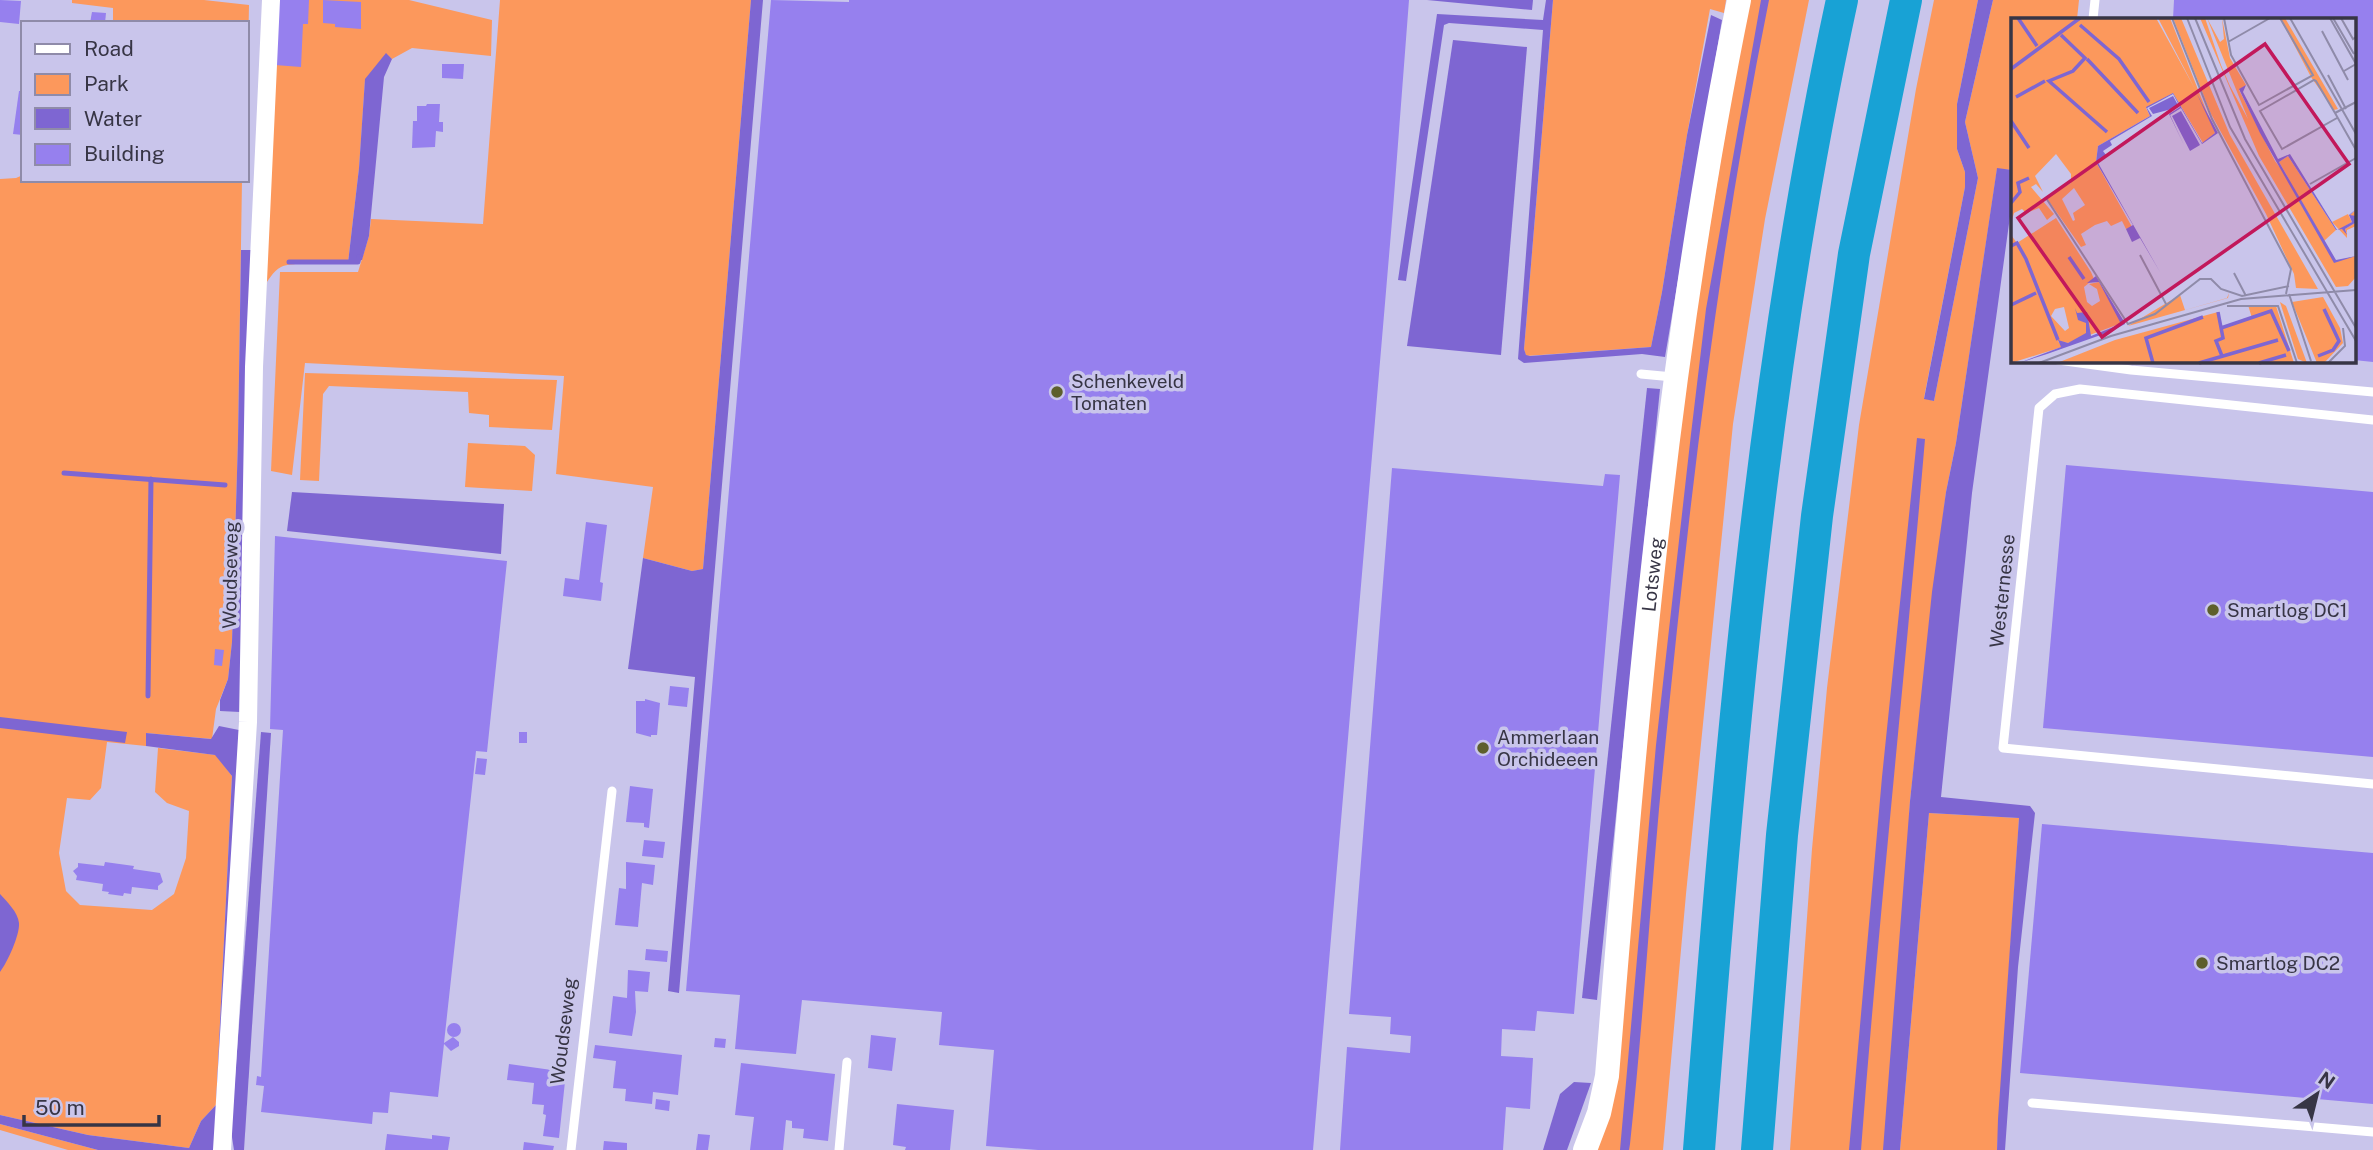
<svg xmlns="http://www.w3.org/2000/svg" width="2373" height="1150" font-family="'Public Sans',sans-serif">
<style>
.green{fill:#fc985c}
.water{fill:#7e66d2}
.lines{fill:none;stroke-linecap:round;stroke-linejoin:round}
.stream{stroke:#7e66d2;stroke-width:5}
.building{fill:#9680ee}
.lane{stroke:#fff;stroke-width:9}
.street{stroke:#fff;stroke-width:18}
.secondary{stroke:#fff;stroke-width:24}
.highway{stroke:#18a2d5;stroke-width:32}
.poi-dot{fill:#5d5f2c;stroke:#c9c5eb;stroke-width:2.5}
.labels{text-anchor:middle;stroke-width:7;stroke-linejoin:round;paint-order:stroke}
.poi-label{font-size:19px;fill:#373545;stroke:#c9c5eb;text-anchor:start}
.street-label{font-size:19px;fill:#373545;stroke:#c9c5eb}
.inset-river{fill:none;stroke:#7e66d2;stroke-width:3.5}
.inset-road{fill:none;stroke:#8f8ba9;stroke-width:2}
.view{fill:#c2185b;fill-opacity:0.15;stroke:#c2185b;stroke-width:3.5}
.inset-edge{fill:none;stroke:#373545;stroke-width:3.5}
</style>
<rect width="100%" height="100%" fill="#c9c5eb"/>
<g class="green">
<polygon points="72,0 204,0 249,5 247,105 247,23 113,21 113,8 72,3"/>
<path d="M270 0H409L492 20 491 56 412 48 392 59 386 54 365 80 359 168 348 263C333 265 291 261 281 267 273 271 268 281 263 288Z"/>
<polygon points="500,0 751,0 703,569 692,571 643,558 653,487 556,474 564,376 305,363 292,475 271,471 280,272 358,272 369,236 371,219 483,224"/>
<polygon points="1553,0 1726,0 1724,13 1710,9 1687,135 1662,292 1651,347 1526,356 1524,349"/>
<polygon points="1747,0 1809,0 1765,219 1733,424 1686,894 1663,1150 1596,1150 1639,797 1682,395"/>
<polygon points="1934,0 1978,0 1957,104 1957,149 1965,172 1965,187 1924,398 1934,401 1978,178 1965,122 1993,0 2079,0 2077,19 2012,19 2012,170 1997,169 1956,443 1946,492 1910,800 1895,1150 1790,1150 1812,849 1827,688 1859,425 1916,89"/>
<polygon points="23,175 23,180 242,180 238,439 232,642 228,679 216,709 212,739 146,733 146,746 107,742 101,788 90,800 67,798 59,853 66,891 80,905 152,910 174,894 186,858 189,811 167,803 155,792 158,748 216,755 232,776 216,1105 201,1121 189,1148 88,1135 0,1115 0,179 16,178"/>
<polygon points="305,373 557,380 552,430 489,427 489,415 469,413 468,392 329,386 323,394 319,481 300,480"/>
<polygon points="468,443 525,446 535,455 532,491 465,487"/>
<polygon points="1929,813 2019,818 1997,1150 1900,1150"/>
<polygon points="0,1124 98,1150 68,1150 0,1130"/>
</g>
<g class="water">
<polygon points="751,0 763,0 679,993 668,991 695,677 628,669 643,558 692,571 703,569"/>
<polygon points="1427,0 1533,0 1532,10"/>
<polygon points="1546,0 1553,0 1524,349 1526,355 1530,356 1651,347 1662,292 1687,135 1711,15 1722,20 1665,357 1642,354 1524,363 1518,359 1543,30 1449,23 1444,25 1406,281 1398,280 1437,14 1543,20"/>
<path d="M1761 0H1769C1715 267 1685 538 1659 809 1649 921 1642 1033 1630 1144L1629 1150H1620L1656 745 1691 434 1706 309Z"/>
<polygon points="1978,0 1993,0 1965,122 1978,178 1934,401 1924,399 1965,187 1965,172 1957,149 1957,104"/>
<polygon points="1453,40 1527,47 1501,355 1407,346"/>
<polygon points="386,53 392,59 384,77 369,236 362,260 348,263 359,168 365,79"/>
<polygon points="1997,168 2012,170 2012,202 1972,493 1941,797 2030,806 2035,813 2018,967 2005,1150 1997,1150 1998,1119 2019,818 1929,813 1900,1150 1883,1150 1910,801 1932,592 1946,492 1956,443"/>
<polygon points="241,250 251,250 240,712 220,711 220,700 228,679 232,642 238,439"/>
<polygon points="1647,388 1660,389 1597,1000 1582,998"/>
<path d="M1917 438 1925 439C1905 676 1879 913 1861 1150H1849L1882 777Z"/>
<polygon points="292,492 504,504 501,554 287,531"/>
<polygon points="0,717 127,732 125,743 0,728"/>
<polygon points="219,726 239,730 217,1150 98,1150 0,1124 0,1115 88,1135 189,1148 201,1121 216,1105 232,776 215,755 146,746 146,733 211,739"/>
<polygon points="261,732 271,733 244,1150 234,1150 231,1131"/>
<path d="M0 894C7 902 18 912 19 923 20 935 7 963 0 972Z"/>
<polygon points="1574,1082 1591,1083 1567,1150 1543,1150 1560,1094"/>
</g>
<g class="lines">
<g class="stream">
<polyline points="289,262 358,262 359,257"/>
<polyline points="64,473 225,485"/>
<polyline points="148,696 151,479"/>
</g>
</g>
<g class="building">
<polygon points="0,0 21,1 19,24 0,22"/>
<polygon points="279,0 309,0 308,24 303,24 301,67 275,65"/>
<polygon points="323,0 361,2 361,29 335,27 335,24 323,23"/>
<polygon points="771,0 849,2 849,0 1409,0 1393,209 1313,1150 1038,1150 986,1146 994,1050 939,1045 942,1012 802,1000 796,1054 735,1049 740,995 686,991"/>
<polygon points="2174,0 2373,0 2373,362 2354,360 2354,19 2173,19"/>
<polygon points="92,12 106,13 105,23 90,23"/>
<polygon points="442,64 464,64 463,79 442,78"/>
<polygon points="19,91 23,91 23,135 13,134"/>
<polygon points="427,104 440,104 439,122 443,122 443,132 436,131 435,147 412,148 413,121 417,121 417,106 426,106"/>
<polygon points="2066,465 2373,492 2373,757 2043,728"/>
<polygon points="1392,468 1603,486 1605,474 1620,475 1574,1014 1537,1011 1535,1031 1502,1029 1501,1056 1533,1058 1530,1109 1506,1107 1503,1150 1340,1150 1347,1047 1410,1053 1411,1036 1390,1034 1391,1017 1349,1014"/>
<polygon points="586,522 607,525 600,582 603,583 601,601 563,596 565,578 579,580"/>
<polygon points="275,536 507,561 487,752 476,751 444,1043 453,1037 459,1042 459,1046 451,1051 444,1044 438,1097 390,1092 388,1113 373,1112 372,1124 261,1112 264,1086 256,1085 257,1076 261,1077 283,730 270,729"/>
<polygon points="215,649 224,650 222,666 214,665"/>
<polygon points="670,686 689,688 687,707 668,705"/>
<polygon points="645,699 660,703 657,735 651,735 651,737 636,733 636,701 645,701"/>
<rect x="519" y="732" width="8" height="11"/>
<polygon points="477,758 487,759 485,775 475,774"/>
<polygon points="630,786 653,789 649,828 644,827 644,823 626,822"/>
<polygon points="2042,824 2373,853 2373,1104 2020,1073"/>
<polygon points="644,840 665,842 663,858 642,856"/>
<polygon points="105,862 134,866 133,869 160,873 163,882 158,886 158,890 132,887 131,894 124,893 123,896 108,894 109,892 102,891 103,884 76,880 77,876 73,871 78,867 78,863 104,866"/>
<polygon points="626,862 655,865 653,885 642,883 638,927 615,925 619,888 626,889"/>
<polygon points="646,949 668,951 667,962 645,960"/>
<polygon points="628,970 650,972 648,992 635,991 636,1012 632,1036 609,1033 613,996 627,998"/>
<circle cx="454" cy="1030" r="7"/>
<polygon points="871,1035 896,1038 892,1071 868,1068"/>
<polygon points="715,1038 726,1039 725,1048 714,1047"/>
<polygon points="595,1045 682,1055 678,1095 653,1092 652,1104 625,1101 626,1089 613,1088 616,1061 593,1058"/>
<polygon points="741,1063 835,1074 828,1141 803,1138 804,1129 792,1128 792,1121 786,1120 783,1150 750,1150 754,1117 735,1115"/>
<polygon points="509,1064 566,1072 559,1138 543,1136 546,1115 543,1114 544,1105 532,1104 534,1083 507,1080"/>
<polygon points="656,1099 670,1101 669,1111 655,1109"/>
<polygon points="897,1104 954,1110 950,1150 905,1150 906,1147 893,1145"/>
<polygon points="387,1134 432,1139 432,1135 450,1137 448,1150 385,1150"/>
<polygon points="698,1134 710,1135 708,1150 696,1150"/>
<polygon points="604,1141 627,1143 627,1150 603,1150"/>
<polygon points="524,1142 554,1146 553,1150 523,1150"/>
</g>
<g class="lines">
<g class="lane">
<polyline points="2093,19 2095,0"/>
<polyline points="2058,360 2131,370 2373,392"/>
<polyline points="1641,374 1673,377"/>
<polyline points="2373,420 2080,389 2055,394 2039,408 2003,748 2373,784"/>
<polyline points="2032,1103 2373,1132"/>
<polyline points="571,1150 612,791"/>
<polyline points="839,1150 847,1062"/>
</g>
<polyline class="street" points="222,1150 248,722 254,367 271,0"/>
<path class="secondary" id="s1" d="M1585 1150 1599 1113 1607 1076C1636 716 1666 355 1739 0"/>
<g class="highway">
<path d="M1699 1150C1729 765 1760 378 1842 0"/>
<polyline points="1757,1150 1782,835 1817,516 1854,254 1906,0"/>
</g>
</g>
<g class="poi-dot">
<circle cx="1057" cy="392" r="7"/>
<circle cx="2213" cy="610" r="7"/>
<circle cx="1483" cy="748" r="7"/>
<circle cx="2202" cy="963" r="7"/>
</g>
<g class="labels">
<g class="poi-label">
<text x="1071" y="388">Schenkeveld<tspan x="1071" dy="22">Tomaten</tspan></text>
<text x="2227" y="617">Smartlog DC1</text>
<text x="1497" y="744">Ammerlaan<tspan x="1497" dy="22">Orchideeen</tspan></text>
<text x="2216" y="970">Smartlog DC2</text>
</g>
<g class="street-label">
<text dy="7" stroke="none"><textPath href="#s1" startOffset="581">Lotsweg</textPath></text>
<text transform="translate(230 575) rotate(-89)" y="7">Woudseweg</text>
<text transform="translate(2002 591) rotate(-84)" y="7">Westernesse</text>
<text transform="translate(563 1031) rotate(-83)" y="7">Woudseweg</text>
</g>
</g>
<g transform="translate(2011 18)">
<rect width="345" height="345" fill="#c9c5eb"/>
<path d="M0 0H145L184 71 147 0H159L204 115 192 125 162 75 135 90 139 98 87 128 85 144 121 209 115 211 111 203 100 208 96 203 84 207 70 216 75 227 70 229 35 179 60 165V156L45 136 24 158 32 174 25 166 20 169 43 196 36 202 28 190 15 195 11 191 3 195 0 205ZM63 170 74 187 62 195 64 202 62 203 51 181ZM162 0H170L219 117 307 271 285 270 283 256 255 196 200 96ZM189 0H194L210 47 219 68 237 101 196 0 209 24 213 21 211 0 219 40 235 67 228 72 264 143 279 163 268 144 277 138 325 212 313 223 325 243 345 238V259L337 268 325 269 248 138ZM269 0H274L327 91 323 92 300 59ZM345 192V208L336 212V220L321 204 337 196 341 204 331 210 336 216 334 211 344 205 339 197ZM45 200 80 254 83 261 73 269 76 284 81 288 89 283 86 271 78 266 88 264 111 305 57 325 47 323 51 329 0 345V217L6 225ZM53 289 58 310 54 313 40 298 44 291ZM218 275 217 280 117 308 169 277 174 292 216 280ZM312 279 329 310 332 325 313 345H306L281 284ZM269 284 275 288 296 345 287 341ZM237 287 265 288 283 345H46L104 322 207 294 210 310 241 300Z" fill="#fc985c" fill-rule="evenodd"/>
<path d="M235 67 232 74 267 141 279 136 326 212 341 204 338 197 345 191 339 197 345 198 344 205 334 211 336 217 331 211 325 212 277 138 268 144 325 242 345 238 323 245 249 115 228 71ZM162 75 191 125 204 115 186 76 207 115 191 126 170 90 159 97 173 127 158 96 169 89 162 76 136 90 141 98 99 123 101 127 92 133 95 137 86 143 149 254 129 220 121 224 115 211 122 207 85 144 87 128 139 98 135 89ZM162 78 168 89 142 96 138 90ZM170 93 189 127 179 133 161 98ZM85 258 114 305V306L101 313 36 336 8 345 50 329 47 322 57 325 75 315V305L67 302 64 290 66 295 76 294 80 318 110 306 88 264 76 265Z" fill="#7e66d2"/>
<path class="inset-river" d="M7 0 26 28M69 7 108 41 138 84M50 17 74 40 62 53 38 63 96 114M76 41 127 95M0 51 69 0M5 79 34 63M0 103 18 130M0 185 9 174 7 165 18 160M0 228 6 225 15 241 47 322M58 239 73 261M0 287 25 275M207 294 212 320 205 323 211 338M210 310 260 293 278 333M307 338 322 332 328 323 313 291M142 345 135 320 192 299M188 345 267 322M248 345 275 337"/>
<path class="inset-road" d="M161 0 201 101 280 251 275 276M176 0 219 109 345 323M184 0 234 121 345 310M213 0 220 37 248 87 302 57 269 0M279 0 345 116M319 0 345 46 333 53M322 0 343 36M330 0 342 21 345 19M311 13 337 62M217 24 259 0M317 57 335 91M324 95 345 84M326 100 271 131 249 93 303 62 305 63 324 95 345 132M299 166 345 140M35 180 117 306 144 296 189 261H200L210 271 231 278 278 268M129 237 155 286M223 255 235 278M278 276 300 343M216 288H267L286 345M28 345 100 318 230 281 345 272M317 345 334 328 332 310"/>
<path class="view" d="M254 26 338 146 91 319 7 200Z"/>
<rect width="345" height="345" class="inset-edge"/>
</g>
<rect x="21" y="21" width="228" height="161" fill="#c9c5eb" stroke="#8f8ba9" stroke-width="2"/>
<rect x="35" y="44" width="35" height="10" fill="#ffffff" stroke="#8f8ba9" stroke-width="2"/>
<text x="84" y="56" font-size="21" fill="#373545">Road</text>
<rect x="35" y="74" width="35" height="21" fill="#fc985c" stroke="#8f8ba9" stroke-width="2"/>
<text x="84" y="91" font-size="21" fill="#373545">Park</text>
<rect x="35" y="108" width="35" height="21" fill="#7e66d2" stroke="#8f8ba9" stroke-width="2"/>
<text x="84" y="126" font-size="21" fill="#373545">Water</text>
<rect x="35" y="144" width="35" height="21" fill="#9680ee" stroke="#8f8ba9" stroke-width="2"/>
<text x="84" y="161" font-size="21" fill="#373545">Building</text>
<g transform="translate(2317 1094) rotate(35)" stroke="#c9c5eb" stroke-width="5" paint-order="stroke">
<path d="M0-5L12 26L0 18L-12 26Z" fill="#373545"/>
<text y="-10" font-size="19" font-weight="bold" text-anchor="middle" fill="#373545">N</text>
</g>
<path d="M24 1115v10h135v-10" fill="none" stroke="#373545" stroke-width="3.5"/>
<text x="35" y="1115" font-size="21" fill="#373545" stroke="#c9c5eb" stroke-width="5" paint-order="stroke">50 m</text>
</svg>
